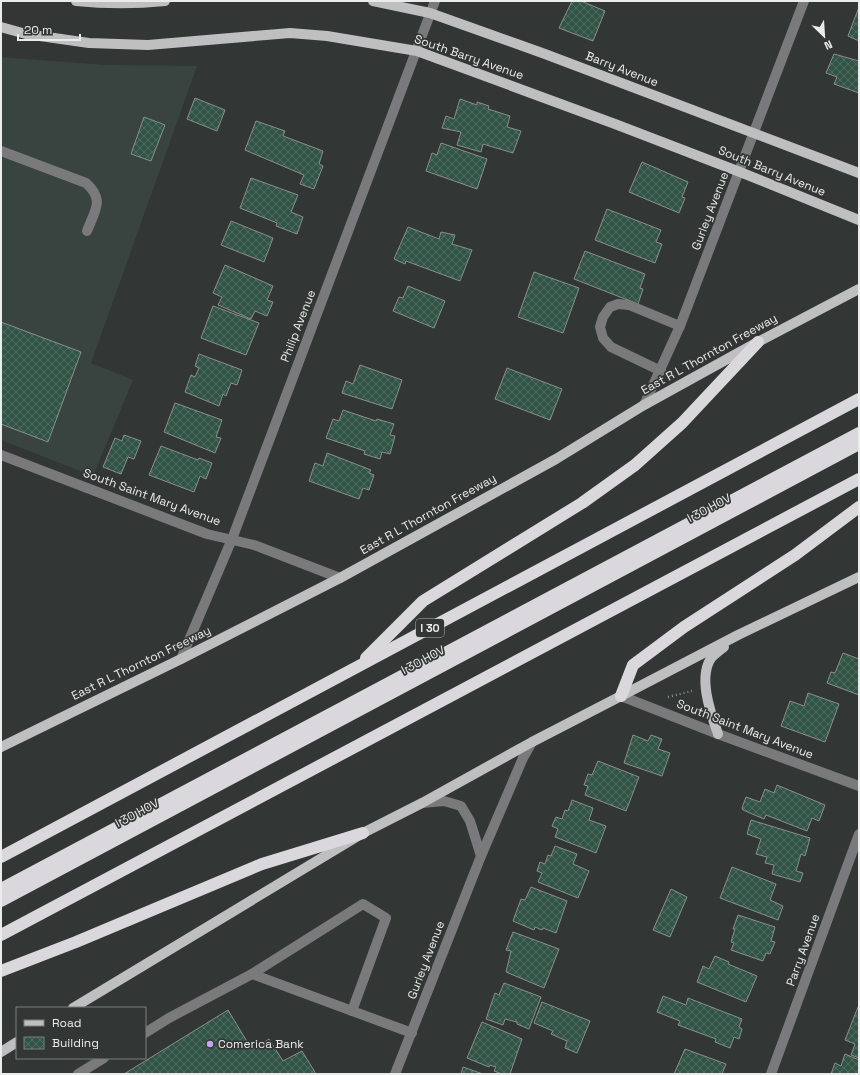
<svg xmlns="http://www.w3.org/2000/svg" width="860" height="1075" font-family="'Space Grotesk',sans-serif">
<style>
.built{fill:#394440}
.building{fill:url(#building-cross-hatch);stroke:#8a8f8d}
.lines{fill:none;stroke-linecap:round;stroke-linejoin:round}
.path{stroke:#8d918f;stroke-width:2.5;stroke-dasharray:1 3;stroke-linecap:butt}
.minor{stroke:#7a797b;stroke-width:10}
.major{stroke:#bfbec1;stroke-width:10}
.highway{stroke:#dad8dd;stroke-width:12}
.poi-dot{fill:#c6a6f0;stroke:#323634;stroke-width:1.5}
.labels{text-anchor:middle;stroke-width:3.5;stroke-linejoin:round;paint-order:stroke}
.shield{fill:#323634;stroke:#b2b5b3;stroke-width:1}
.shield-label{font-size:11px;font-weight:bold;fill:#e9ecea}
.street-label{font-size:12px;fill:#e9ecea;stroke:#323634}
.poi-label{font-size:12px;fill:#e9ecea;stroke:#323634;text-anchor:start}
</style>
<defs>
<pattern id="building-cross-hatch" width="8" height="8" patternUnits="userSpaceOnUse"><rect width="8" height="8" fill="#325447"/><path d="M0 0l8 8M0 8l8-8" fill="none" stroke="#506d62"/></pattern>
</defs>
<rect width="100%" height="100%" fill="#323634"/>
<polygon class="built" points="1,57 105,65 197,66 91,363 133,380 93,476 1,440"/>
<g class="building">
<polygon points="572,1 581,1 605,11 593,41 559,28"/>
<polygon points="859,7 859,41 848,36"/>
<polygon points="834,54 859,61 859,93 834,84 837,77 826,73"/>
<polygon points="195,98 225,110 217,131 187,119"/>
<polygon points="460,99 477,105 477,102 489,106 488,109 510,116 507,127 521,131 513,153 483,144 481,152 457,145 461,132 442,128 446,116 454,119"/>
<polygon points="144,117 165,125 151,161 131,154"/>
<polygon points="256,121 285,131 283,136 323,151 319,164 323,166 314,189 300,184 304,175 245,150"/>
<polygon points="441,143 487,159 477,189 426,171 432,153 437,155"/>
<polygon points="642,162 688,182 682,197 685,198 679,213 629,192"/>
<polygon points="251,178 298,195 291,212 303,217 297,234 276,226 277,223 240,208"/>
<polygon points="607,209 661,230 656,242 662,244 655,263 595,240"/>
<polygon points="231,221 273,238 264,262 221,245"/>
<polygon points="408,227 439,239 441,232 455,235 452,244 472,250 460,281 406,261 405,264 394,259"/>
<polygon points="585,251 645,274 640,288 643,289 638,304 574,279"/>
<polygon points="225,265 273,286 267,300 273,302 267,316 255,311 251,319 218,305 222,297 213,293"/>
<polygon points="534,272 579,288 563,333 518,317"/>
<polygon points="408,286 445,301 434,328 393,311 399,297 403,298"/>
<polygon points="213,306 259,323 246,355 201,338"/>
<polygon points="1,322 81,352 48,442 1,424"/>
<polygon points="199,354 242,370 237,385 231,383 226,396 223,394 219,406 185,392 191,375 195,377 199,368 195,366"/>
<polygon points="360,365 402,380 392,409 342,393 346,381 353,384"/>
<polygon points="507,368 562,389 550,420 495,399"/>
<polygon points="175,403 222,420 216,437 221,438 215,453 164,432"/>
<polygon points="343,410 376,421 377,419 394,424 390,435 395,436 390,454 382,452 380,459 364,454 365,451 326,438 333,419 339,421"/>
<polygon points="124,435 141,441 134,459 128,457 121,474 103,467 115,438 122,441"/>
<polygon points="161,446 198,460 199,458 212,463 206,479 200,476 194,492 149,475"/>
<polygon points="327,453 371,470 369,473 374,475 369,490 363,488 359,499 309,481 315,463 323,466"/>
<polygon points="843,653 859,659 859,695 827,683 831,672 835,673"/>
<polygon points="808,693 839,704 825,742 781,726 790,701 804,706"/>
<polygon points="633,735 648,741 651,735 662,739 658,749 670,753 662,776 624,763"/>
<polygon points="598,761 639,777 626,811 585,795 588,786 584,785 588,774 592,775"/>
<polygon points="777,785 825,805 819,821 812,818 807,831 766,815 764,819 743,810 742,808 746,797 760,802 765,789 774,793"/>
<polygon points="572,800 593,808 589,820 606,826 596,853 555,837 558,829 552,826 556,817 562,819 565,810 568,811"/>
<polygon points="751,820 810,838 805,856 801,854 796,871 803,873 800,882 772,874 774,865 765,863 767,857 756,854 761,839 747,834"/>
<polygon points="555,846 577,854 573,864 589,871 578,898 538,882 542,873 537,871 540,862 545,864 548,855 551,856"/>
<polygon points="732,867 776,884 770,900 783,906 778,920 720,898"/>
<polygon points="531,887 567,901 556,933 543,928 542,930 535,927 534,930 513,921 521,899 525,900"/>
<polygon points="671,889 687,897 670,937 653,930"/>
<polygon points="738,915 775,927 771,941 775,942 770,954 766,953 763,961 731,950 734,943 731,942 735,929 733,929"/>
<polygon points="513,932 559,949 544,988 506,972 511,951 506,950"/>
<polygon points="715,956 729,962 728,964 757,976 746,1002 697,982 703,966 709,969"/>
<polygon points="504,983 541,997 529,1029 517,1024 517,1022 505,1019 503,1025 486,1019 495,993 499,995"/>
<polygon points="663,996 686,1005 688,998 742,1019 739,1027 742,1029 739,1039 734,1037 730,1048 715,1042 716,1039 678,1025 680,1021 657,1012"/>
<polygon points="542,1002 590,1021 577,1053 565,1048 567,1041 551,1034 553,1031 534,1023"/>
<polygon points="858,1007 859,1008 859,1058 851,1055 855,1044 845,1040"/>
<polygon points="228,1010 252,1050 269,1039 283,1061 302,1051 316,1074 124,1074"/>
<polygon points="482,1022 522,1039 510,1074 502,1074 494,1071 496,1067 490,1065 489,1067 467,1058"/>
<polygon points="685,1049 726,1064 722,1074 674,1074"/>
<polygon points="845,1054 859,1060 859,1074 831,1074 835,1063 841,1066"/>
<polygon points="463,1067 483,1074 461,1074"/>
</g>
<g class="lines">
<polyline class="path" points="668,697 692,691"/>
<g class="minor">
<path d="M1 151 86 183C105 200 95 210 87 231"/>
<polyline points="661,371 611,347 603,338 600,327 603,317 610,307 618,304 629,305 680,326"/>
<polyline points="644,405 680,326 804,1"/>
<polyline points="1,455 207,534 254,545 340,578"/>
<polyline points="181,659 232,539 435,1"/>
<polyline points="621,696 718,734 859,786"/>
<polyline points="422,803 444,801 461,806 470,821 481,856 523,758 532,742"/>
<polyline points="252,974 363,904 386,918 352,1011"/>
<polyline points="145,1033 169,1018 252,974 412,1033"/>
<polyline points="78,1074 104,1058"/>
<polyline points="395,1074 481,856"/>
<polyline points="771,1074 859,834"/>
</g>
<g class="major">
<path d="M76 1C106 4 135 4 165 1"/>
<polyline points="373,1 430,13 545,54 859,173"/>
<polyline points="1,27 26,34 89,43 148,45 290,33 327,36 417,51 615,124 740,172 859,220"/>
<path d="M718 734C711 714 697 676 712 657 715 654 720 650 724 647"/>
<polyline points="1,747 181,659 340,578 556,459 644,405 758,342 859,289"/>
<polyline points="73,1008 363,833 422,803 532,742 621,696 738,635 859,577"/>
<polyline points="1,1052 17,1042"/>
</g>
<g class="highway">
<polyline points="366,658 423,601 582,503 635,465 682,423 758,342"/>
<polyline points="621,696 633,665 684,627 795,555 859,507"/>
<polyline points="1,857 859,399"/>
<polyline points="1,889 859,433"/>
<polyline points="1,901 859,444"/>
<polyline points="1,935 859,479"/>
<polyline points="1,971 76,942 262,864 363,833"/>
</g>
</g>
<circle class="poi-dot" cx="210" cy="1044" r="4"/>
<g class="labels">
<rect class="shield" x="416" y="619" width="28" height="18" rx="3"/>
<g class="shield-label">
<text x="430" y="632">I 30</text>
</g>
<g class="street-label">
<text transform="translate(469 57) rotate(19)" y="4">South Barry Avenue</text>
<text transform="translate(622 69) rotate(21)" y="4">Barry Avenue</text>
<text transform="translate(772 171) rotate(22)" y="4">South Barry Avenue</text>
<text transform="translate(710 211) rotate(-69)" y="4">Gurley Avenue</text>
<text transform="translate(298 326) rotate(-69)" y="4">Philip Avenue</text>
<text transform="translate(709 354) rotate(-29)" y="4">East R L Thornton Freeway</text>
<text transform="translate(152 497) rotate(20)" y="4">South Saint Mary Avenue</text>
<text transform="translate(709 508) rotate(-28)" y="4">I 30 HOV</text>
<text transform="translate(428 514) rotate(-29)" y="4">East R L Thornton Freeway</text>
<text transform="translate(423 660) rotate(-28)" y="4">I 30 HOV</text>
<text transform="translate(141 663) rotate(-26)" y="4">East R L Thornton Freeway</text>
<text transform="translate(745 729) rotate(21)" y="4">South Saint Mary Avenue</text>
<text transform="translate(137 813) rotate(-28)" y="4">I 30 HOV</text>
<text transform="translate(803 950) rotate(-70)" y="4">Parry Avenue</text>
<text transform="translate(426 960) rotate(-69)" y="4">Gurley Avenue</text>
</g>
<g class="poi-label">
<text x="218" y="1048">Comerica Bank</text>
</g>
</g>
<rect width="860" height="1075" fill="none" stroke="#e9ecea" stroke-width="4"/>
<rect x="16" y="1007" width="130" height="52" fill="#323634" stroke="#7b7f7d"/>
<rect x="24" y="1020" width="20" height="6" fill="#bfbec1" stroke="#7b7f7d"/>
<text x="52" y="1027" font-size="12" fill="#e9ecea">Road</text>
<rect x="24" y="1037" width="20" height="12" fill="url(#building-cross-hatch)" stroke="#7b7f7d"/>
<text x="52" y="1047" font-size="12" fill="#e9ecea">Building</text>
<g transform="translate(824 36) rotate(155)" stroke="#323634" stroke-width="3" paint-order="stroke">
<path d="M0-3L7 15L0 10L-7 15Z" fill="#e9ecea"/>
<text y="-6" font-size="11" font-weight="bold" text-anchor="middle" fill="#e9ecea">N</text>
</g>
<path d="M18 34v6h62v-6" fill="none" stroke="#e9ecea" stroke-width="2"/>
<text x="24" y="34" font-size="12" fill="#e9ecea" stroke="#323634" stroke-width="3" paint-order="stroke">20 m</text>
</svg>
